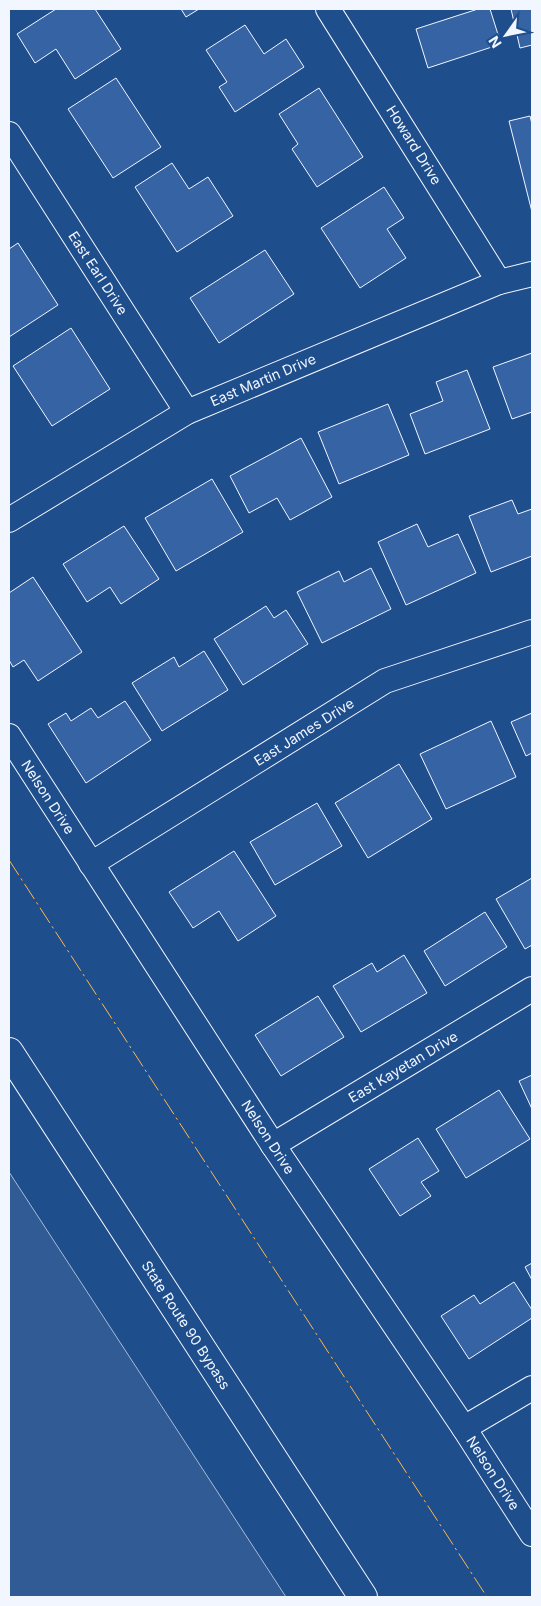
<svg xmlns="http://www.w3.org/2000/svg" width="541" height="1606" font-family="Inter,sans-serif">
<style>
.built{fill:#305b95;stroke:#a8bbd7}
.building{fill:#3563a3;stroke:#f2f6ff}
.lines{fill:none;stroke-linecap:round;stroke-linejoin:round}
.street-casing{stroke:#f2f6ff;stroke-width:26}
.highway-casing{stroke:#f2f6ff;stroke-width:30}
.street{stroke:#1f4e8c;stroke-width:24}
.highway{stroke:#1f4e8c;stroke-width:28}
.power{stroke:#ffb74d;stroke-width:1;stroke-dasharray:18 4 2.5 4;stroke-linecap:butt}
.labels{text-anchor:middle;stroke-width:4;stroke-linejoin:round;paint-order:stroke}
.street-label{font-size:14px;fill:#f2f6ff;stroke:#1f4e8c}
</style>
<rect width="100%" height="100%" fill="#1f4e8c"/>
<polygon class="built" points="9,1172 286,1597 9,1597"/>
<g class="building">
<polygon points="56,9 95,9 121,49 75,79 56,49 35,63 17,34"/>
<polygon points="181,9 199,9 186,17"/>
<polygon points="478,9 490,9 501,44 428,68 416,29"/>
<polygon points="511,9 532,9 532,45 520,48"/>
<polygon points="245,25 264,54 286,39 304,67 235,112 219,87 227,82 206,50"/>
<polygon points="116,78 161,147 113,178 68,109"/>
<polygon points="319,88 363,157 317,187 292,149 298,144 279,114"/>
<polygon points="530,116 532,124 532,212 509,121"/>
<polygon points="172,163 189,189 208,177 233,216 177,252 135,187"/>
<polygon points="384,187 404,218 387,229 406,258 360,288 321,228"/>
<polygon points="18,243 58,305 9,337 9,249"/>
<polygon points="265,250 294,294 219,343 190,298"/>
<polygon points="71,328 110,389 52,426 13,366"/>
<polygon points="532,353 532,412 512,419 493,367"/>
<polygon points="467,370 490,429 425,454 410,414 443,401 436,382"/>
<polygon points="388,404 409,455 339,484 318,432"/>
<polygon points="301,438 332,497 290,520 277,498 249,513 230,476"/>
<polygon points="212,479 243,532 176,571 145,518"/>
<polygon points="512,500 518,514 532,509 532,556 491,572 469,516"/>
<polygon points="417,524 428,547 458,534 476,573 406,605 378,542"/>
<polygon points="124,526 159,579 121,604 110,587 87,602 63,564"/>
<polygon points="371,568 391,609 322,643 297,592 339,571 344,582"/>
<polygon points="33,577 82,652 38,681 24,660 13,667 9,660 9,593"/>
<polygon points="266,606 274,618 286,610 308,644 243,685 214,639"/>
<polygon points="204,651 228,690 162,731 132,683 174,657 179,667"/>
<polygon points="125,701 151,740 86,783 48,724 66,713 71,721 91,708 98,718"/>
<polygon points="532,713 532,753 526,756 511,722"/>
<polygon points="491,721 516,777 446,809 420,754"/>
<polygon points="399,764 432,819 368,858 335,803"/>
<polygon points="317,803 342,846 275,885 250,842"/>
<polygon points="234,851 276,916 238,941 219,911 193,928 169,892"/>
<polygon points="532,878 532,945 525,949 496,899"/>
<polygon points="485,912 507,947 445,986 424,951"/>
<polygon points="404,955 427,993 361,1032 333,986 372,963 377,972"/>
<polygon points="318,996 344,1037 281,1076 255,1035"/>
<polygon points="532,1075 532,1109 519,1081"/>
<polygon points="499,1090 530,1139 466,1178 436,1129"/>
<polygon points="418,1138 439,1171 421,1182 431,1196 400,1216 369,1169"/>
<polygon points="532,1263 532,1280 525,1267"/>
<polygon points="514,1282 532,1310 532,1318 469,1359 441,1316 474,1295 480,1304"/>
</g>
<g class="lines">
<g class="street-casing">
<g id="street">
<polyline points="328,9 499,282"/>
<polyline points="9,134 187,412"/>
<polyline points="9,520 187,412 499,282 532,274"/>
<polyline points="9,736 273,1145 464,1428 532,1534"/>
<polyline points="91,864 385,681 532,632"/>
<polyline points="273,1145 532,989"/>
<polyline points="464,1428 532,1388"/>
</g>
</g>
<g class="highway-casing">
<polyline id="highway" points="9,1052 363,1597"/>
</g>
<use href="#street" class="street"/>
<use href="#highway" class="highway"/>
<polyline class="power" points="9,860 487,1597"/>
</g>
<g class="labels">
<g class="street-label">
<text transform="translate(414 145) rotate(58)" y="5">Howard Drive</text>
<text transform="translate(98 273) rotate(57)" y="5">East Earl Drive</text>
<text transform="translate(263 380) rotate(-23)" y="5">East Martin Drive</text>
<text transform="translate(304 732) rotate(-32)" y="5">East James Drive</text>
<text transform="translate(48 797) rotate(57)" y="5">Nelson Drive</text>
<text transform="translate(403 1067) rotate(-31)" y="5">East Kayetan Drive</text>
<text transform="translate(268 1137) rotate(57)" y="5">Nelson Drive</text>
<text transform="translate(186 1325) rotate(57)" y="5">State Route 90 Bypass</text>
<text transform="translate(493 1473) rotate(57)" y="5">Nelson Drive</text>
</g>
</g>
<rect width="541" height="1606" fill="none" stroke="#f2f6ff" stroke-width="20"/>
<g transform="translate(506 35) rotate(237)" stroke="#1f4e8c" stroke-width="4" paint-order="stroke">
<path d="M0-4L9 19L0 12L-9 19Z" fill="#f2f6ff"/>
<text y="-8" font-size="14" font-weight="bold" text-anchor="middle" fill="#f2f6ff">N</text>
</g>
</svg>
